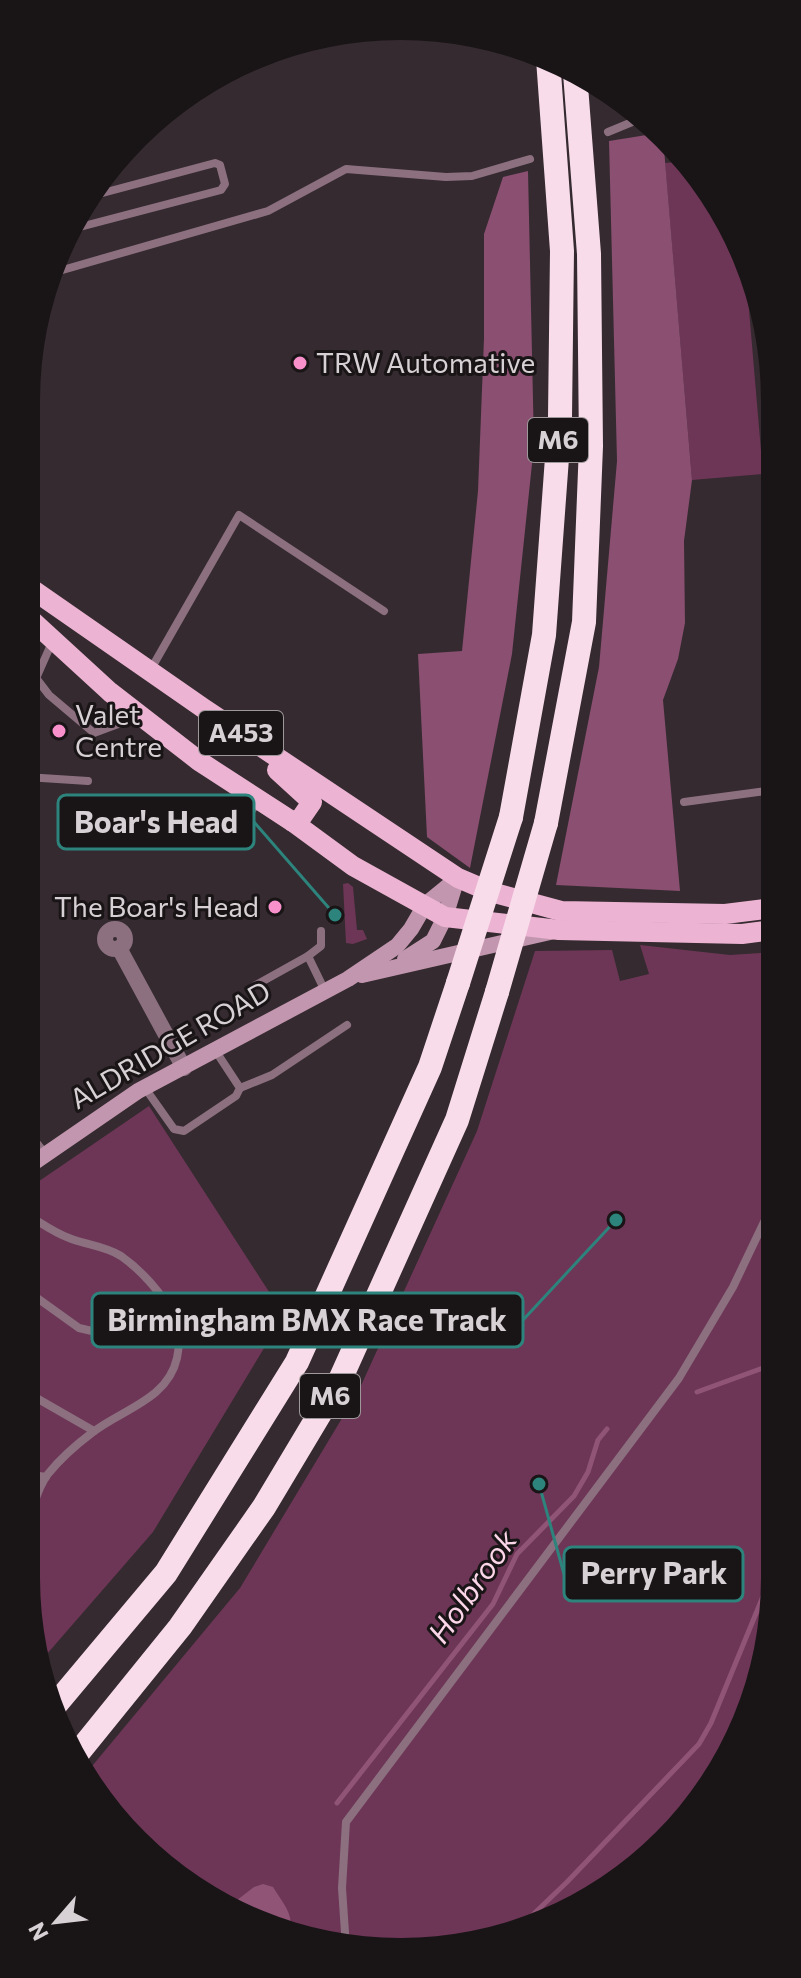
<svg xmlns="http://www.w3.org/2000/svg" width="801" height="1978" font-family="Commissioner,sans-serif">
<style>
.green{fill:#6d3656}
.forest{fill:#8a4f71}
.water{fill:#905476}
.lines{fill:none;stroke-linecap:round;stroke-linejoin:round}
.stream{stroke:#905476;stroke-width:5}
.lane{stroke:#8c707f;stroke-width:8}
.street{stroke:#8c707f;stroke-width:16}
.secondary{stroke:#c296ae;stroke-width:16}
.primary{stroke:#ecb3d2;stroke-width:20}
.highway{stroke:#f8dcea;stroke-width:24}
.highway-bridge{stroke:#f8dcea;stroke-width:24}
.poi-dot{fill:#f890cb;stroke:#191416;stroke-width:3}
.labels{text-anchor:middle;stroke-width:6;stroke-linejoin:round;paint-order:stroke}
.shield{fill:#191416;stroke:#9e989b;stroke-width:2}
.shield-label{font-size:26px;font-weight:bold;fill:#d7d0d4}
.poi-label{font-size:28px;fill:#d7d0d4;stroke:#191416;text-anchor:start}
.street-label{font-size:28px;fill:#d7d0d4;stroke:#191416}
.water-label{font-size:30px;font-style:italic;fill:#fbd6e9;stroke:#191416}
.leader{fill:none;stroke:#2d847d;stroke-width:3}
.callout-dot{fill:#2d847d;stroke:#191416;stroke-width:3}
.callout{fill:#191416;stroke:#2d847d;stroke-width:3}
.callout-label{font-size:30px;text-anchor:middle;font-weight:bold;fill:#d7d0d4}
</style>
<rect width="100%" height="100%" fill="#342a2f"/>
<g class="green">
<polygon points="687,161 737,235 745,263 763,474 692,480 665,163"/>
<polygon points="348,883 353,887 357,930 363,930 367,939 353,944 346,943 343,884"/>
<polygon points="640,945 730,955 773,952 775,1577 755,1697 697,1806 588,1902 474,1945 351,1949 214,1902 119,1824 88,1771 240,1588 359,1390 477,1131 535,951 612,950 620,981 649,974"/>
<polygon points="149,1106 284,1315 153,1532 40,1662 26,1577 26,1190"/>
</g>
<g class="forest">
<polygon points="659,133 663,137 692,480 684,541 685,623 678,659 663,700 680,891 556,885 599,667 617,461 609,141"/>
<polygon points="528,171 534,445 512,654 470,868 427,837 418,654 462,651 478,491 484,338 484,234 503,177"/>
</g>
<path class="water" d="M263 1884 273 1887C280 1899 294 1914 290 1928L228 1907 254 1887Z"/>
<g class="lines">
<g class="stream">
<polyline points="697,1392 774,1364"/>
<polyline points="337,1803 493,1604 517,1554 574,1496 588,1472 598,1440 607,1429"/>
<polyline points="520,1927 567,1882 699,1744 711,1723 775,1567"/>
</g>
<g class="lane">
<polyline points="608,132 642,118"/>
<polyline points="76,228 221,190 225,184 220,165 215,163 95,195"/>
<polyline points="52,270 59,271 268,211 346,169 446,177 472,176 530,159"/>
<polyline points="26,669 36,678 49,695 94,733 137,717"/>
<polyline points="151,669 239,515 384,611"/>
<polyline points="26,701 53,640"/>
<polyline points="26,777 88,781"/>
<polyline points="684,802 773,790"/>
<polyline points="249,814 259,801"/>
<polyline points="308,956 321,946 321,931"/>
<polyline points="254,986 308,956 325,991"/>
<polyline points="145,1088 174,1129 184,1131 236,1096 240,1088 215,1050"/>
<polyline points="240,1088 272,1075 347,1025"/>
<path d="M26 1222 31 1217C44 1225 55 1233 69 1238 86 1245 105 1246 121 1256 141 1270 163 1294 173 1316 179 1329 180 1344 177 1358 168 1399 123 1409 93 1432 77 1444 60 1459 48 1474 34 1493 30 1521 26 1544"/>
<polyline points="26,1290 79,1328 109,1335 177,1323"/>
<polyline points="26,1392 94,1431"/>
<polyline points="26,1474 46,1477"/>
<polyline points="346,1947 342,1888 346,1822 679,1378 733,1287 774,1201"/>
</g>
<g class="street">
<circle cx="115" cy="939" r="10"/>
<polyline points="119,948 184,1068"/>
<polyline points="26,1136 42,1156"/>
</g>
<g class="secondary">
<polyline points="405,959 433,941 445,917 457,878"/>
<polyline points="362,975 550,932"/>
<polyline points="26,1168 138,1091 348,979 397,946 411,929 425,905 458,878"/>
</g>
<g class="primary">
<polyline points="26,585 203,708 458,878 491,892 561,911 725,914 773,908"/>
<polyline points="26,615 110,692 199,761 293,822 353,866 445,917 559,930 742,934 773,930"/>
<polyline points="277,770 312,802 301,818 293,822"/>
</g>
<g class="highway">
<polyline points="511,817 544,635 560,417 562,251 548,59"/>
<polyline points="546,823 584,622 591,446 589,254 575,73"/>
<polyline points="52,1709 166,1573 297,1362 430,1067 458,983"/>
<polyline points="78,1753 180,1627 264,1507 340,1380 457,1120 497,992"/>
</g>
<g class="highway-bridge">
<polyline points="458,983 511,817"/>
<polyline points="497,992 546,823"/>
</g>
</g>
<g class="poi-dot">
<circle cx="300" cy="363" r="8"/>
<circle cx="59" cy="731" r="8"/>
<circle cx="275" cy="907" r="8"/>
</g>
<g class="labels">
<g class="shield">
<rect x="528" y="418" width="60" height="44" rx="6"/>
<rect x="199" y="711" width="84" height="44" rx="6"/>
<rect x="300" y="1374" width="60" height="44" rx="6"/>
</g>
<g class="shield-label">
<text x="558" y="449">M6</text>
<text x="241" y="742">A453</text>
<text x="330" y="1405">M6</text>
</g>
<g class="poi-label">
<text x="316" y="373">TRW Automative</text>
<text x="75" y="725">Valet<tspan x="75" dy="32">Centre</tspan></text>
<text x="259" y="917" text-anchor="end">The Boar's Head</text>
</g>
<g class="street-label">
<text transform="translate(170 1045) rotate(-30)" y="10">ALDRIDGE ROAD</text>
</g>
<g class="water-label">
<text transform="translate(473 1587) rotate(-55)" y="10">Holbrook</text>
</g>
</g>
<path d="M0 0H801V1978H0ZM400 40H401A360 360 0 0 1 761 400V1578A360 360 0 0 1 401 1938H400A360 360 0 0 1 40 1578V400A360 360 0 0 1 400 40Z" fill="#191416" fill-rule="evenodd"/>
<path class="leader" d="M335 915L254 822M616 1220L523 1320M539 1484L564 1574"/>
<g class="callout-dot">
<circle cx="335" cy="915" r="8"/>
<circle cx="616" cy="1220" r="8"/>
<circle cx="539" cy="1484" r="8"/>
</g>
<g class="callout">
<rect x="58" y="795" width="196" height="54" rx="8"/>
<rect x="92" y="1293" width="431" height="54" rx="8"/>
<rect x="564" y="1547" width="179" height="54" rx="8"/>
</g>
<g class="callout-label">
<text x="156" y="833">Boar's Head</text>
<text x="307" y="1331">Birmingham BMX Race Track</text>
<text x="654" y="1584">Perry Park</text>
</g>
<g transform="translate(56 1922) rotate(242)" stroke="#191416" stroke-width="6" paint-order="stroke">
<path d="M0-6L14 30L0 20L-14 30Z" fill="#d7d0d4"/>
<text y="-12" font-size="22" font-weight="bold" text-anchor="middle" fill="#d7d0d4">N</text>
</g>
</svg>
